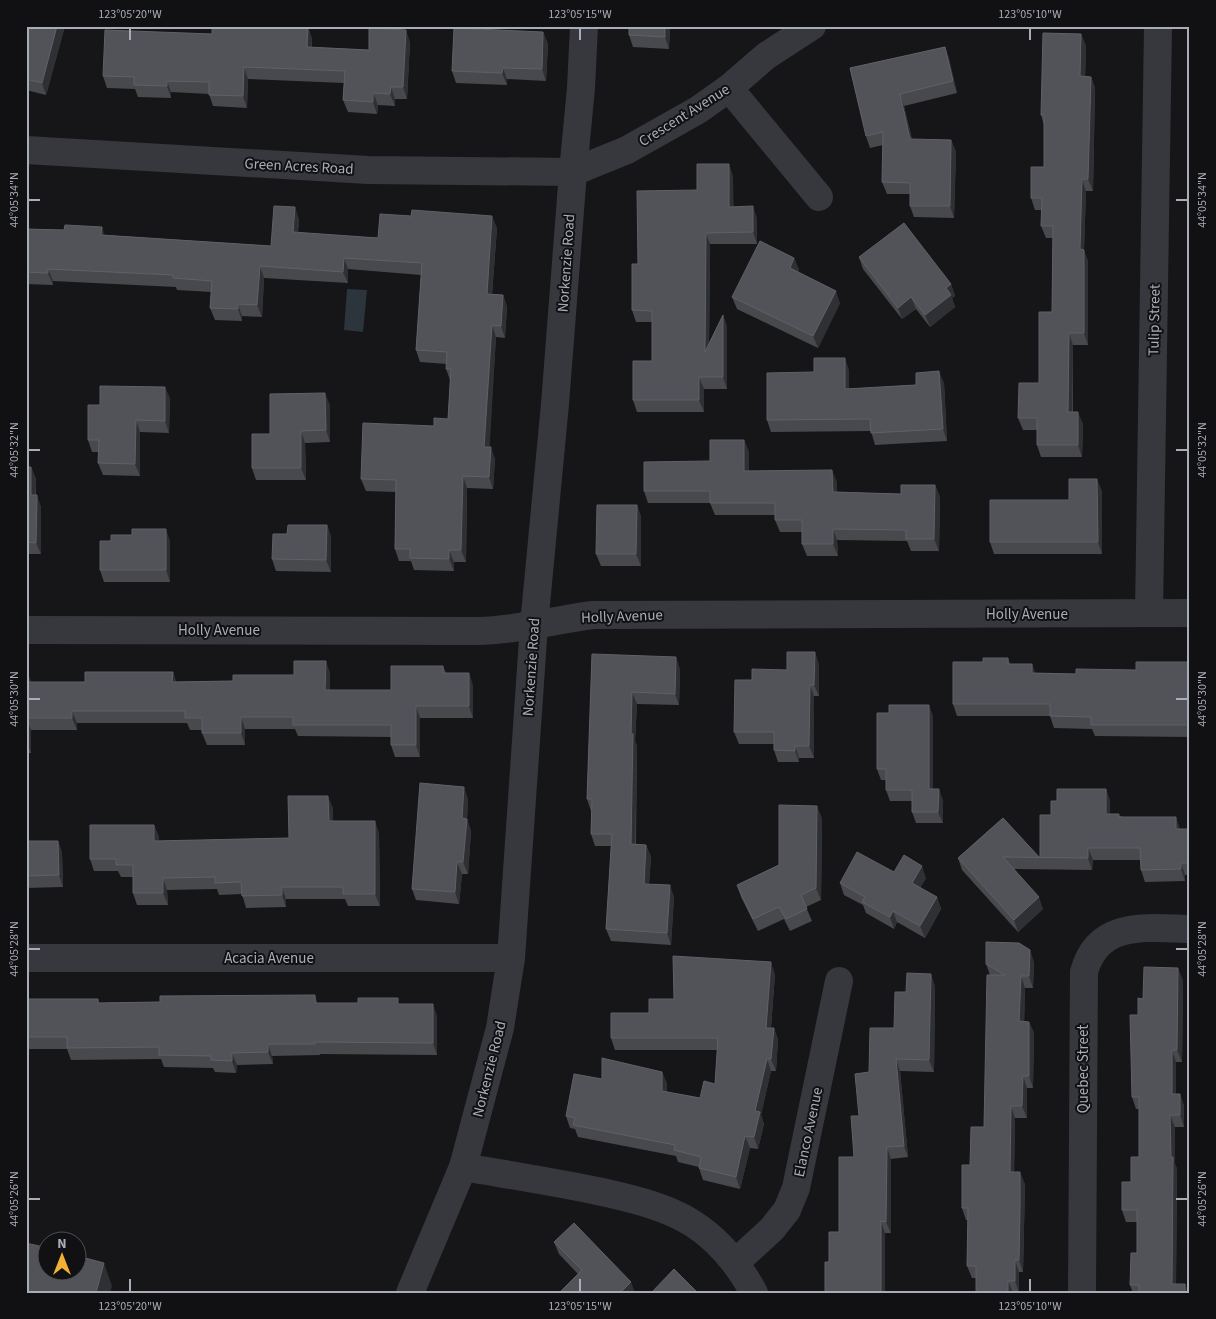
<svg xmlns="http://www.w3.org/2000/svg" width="1216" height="1319" font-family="'Source Sans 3',sans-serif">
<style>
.water{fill:#2c353c}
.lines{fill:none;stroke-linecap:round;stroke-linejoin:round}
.minor{stroke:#37383d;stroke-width:28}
.tertiary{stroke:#37383d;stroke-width:28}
.wall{fill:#47494d}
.shaded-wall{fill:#2f3033}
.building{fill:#525359;stroke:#5f6168}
.ticks{fill:none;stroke:#a8adb8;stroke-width:2}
.labels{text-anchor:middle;stroke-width:4;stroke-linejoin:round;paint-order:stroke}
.street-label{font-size:15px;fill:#a8adb8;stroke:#111113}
.neatline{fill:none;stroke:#a8adb8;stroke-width:2}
.ticks-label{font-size:12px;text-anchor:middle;fill:#a8adb8}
</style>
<rect width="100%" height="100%" fill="#161618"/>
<polygon class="water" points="347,289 367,290 363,332 344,330"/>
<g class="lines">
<g class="minor">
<polyline points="729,88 819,197"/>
<polyline points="573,172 581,88 584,26"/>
<polyline points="1149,613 1158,26"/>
<path d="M26 630 479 631C518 630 555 620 593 615L1190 613"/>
<polyline points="26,958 511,958"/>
<path d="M463 1167C509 1175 556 1182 602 1192 632 1199 665 1206 692 1223 719 1240 739 1265 754 1293"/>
<polyline points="736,1262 772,1229 787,1210 796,1188 839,981"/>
<path d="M1082 1293 1084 972C1098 920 1146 928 1190 929"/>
</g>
<g class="tertiary">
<polyline points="26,150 368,170 573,172 627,150 698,110 729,88 766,56 812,26"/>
<polyline points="410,1293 463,1167 500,1028 511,958 534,625 555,404 573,172"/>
</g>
</g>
<g class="wall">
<polygon points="26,26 65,26 46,95 26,90"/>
<polygon points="629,26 670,26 669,49 633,47 629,35"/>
<polygon points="308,27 312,39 312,47 369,50 410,42 407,99 395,99 395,106 378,105 377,114 348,112 343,100 344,83 248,79 247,108 213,106 209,94 171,92 171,98 138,97 135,89 107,88 103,76 212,34"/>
<polygon points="543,32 548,44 546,81 507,79 507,85 456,83 452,71"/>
<polygon points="1081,34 1086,46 1085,76 1091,77 1095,88 1093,191 1086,191 1084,251 1088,261 1088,345 1073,345 1073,412 1083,424 1082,457 1041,457 1037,445 1037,430 1023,430 1018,418 1039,383 1052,312 1053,238 1046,238 1041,226 1042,210 1035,210 1031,198 1044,167 1044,125 1041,115"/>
<polygon points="945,47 949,59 957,93 904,106 912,139 951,140 956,152 954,218 914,217 910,206 910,194 887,194 882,182 883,145 870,148 866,136 850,68"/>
<polygon points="733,176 733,207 757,218 757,244 710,244 709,343 723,315 727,327 727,389 704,389 704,412 637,412 633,400 652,361 652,322 636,322 632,310 638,264 697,190"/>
<polygon points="299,219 298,233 378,238 497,228 492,295 503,295 507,307 505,338 496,337 489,447 495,459 493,489 467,488 466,562 454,562 454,571 414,570 411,561 399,561 395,549 396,492 366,491 361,479 434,426 448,419 450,380 446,369 447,364 420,362 416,350 421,275 348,269 348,283 264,278 262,317 242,316 242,321 215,320 210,308 211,292 177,290 176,287 53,281 53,285 26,284 26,229 64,230 102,227 104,235 271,246"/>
<polygon points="859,257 951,284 955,296 952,298 955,307 930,327 916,309 902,319 863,269"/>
<polygon points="794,258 799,270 798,272 840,303 818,348 737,309 732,297"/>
<polygon points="849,370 849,389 944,383 947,441 875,445 871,431 771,432 767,420 814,372"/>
<polygon points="170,398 169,433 140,432 140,476 103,475 98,463 99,452 92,452 88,440 100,405"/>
<polygon points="330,405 330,442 305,443 306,480 256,480 252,468 270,434"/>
<polygon points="744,440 749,452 749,471 837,482 837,492 901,494 935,485 940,497 939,551 911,551 907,541 837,540 838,556 807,556 802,544 802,532 780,532 775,520 775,515 715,515 710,503 648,503 644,491 710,461"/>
<polygon points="26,467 31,467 36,479 36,495 41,507 41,554 26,554"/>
<polygon points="1102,491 1102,554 994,554 990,542 1069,500"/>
<polygon points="637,505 641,517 641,566 601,566 596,554"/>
<polygon points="327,525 331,537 331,572 276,571 272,559 287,534"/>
<polygon points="111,541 170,541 170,582 104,582 100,570"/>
<polygon points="592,654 680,669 679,705 637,704 635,741 637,746 636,845 646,845 651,857 649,884 674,897 671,945 611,941 606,929 611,846 595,846 591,834 591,811 587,799"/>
<polygon points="1008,658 1010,664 1032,664 1035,673 1076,674 1136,670 1190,662 1190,737 1095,736 1092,729 1054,728 1050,716 957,716 953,704 983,662"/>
<polygon points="819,664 819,696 814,696 814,758 799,758 799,762 778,762 774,750 774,744 739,744 734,732 752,680 787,670"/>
<polygon points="443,666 446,673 473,685 473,718 420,718 420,757 395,757 391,745 391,737 298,736 295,729 245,729 245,745 207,745 202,733 202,730 190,730 187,723 77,723 77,730 31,730 31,753 26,753 26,674 28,674 31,682 85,682 173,672 176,682 233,681 294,675 330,673 330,690 391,690"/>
<polygon points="933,716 933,789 943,800 943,823 916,823 912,812 912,801 890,801 886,790 886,780 881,780 877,769"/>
<polygon points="1106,789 1110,801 1110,814 1180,829 1190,829 1190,875 1185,875 1185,881 1145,882 1141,870 1141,860 1093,860 1092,870 1014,869 1043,909 1018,932 962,870 958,858 1003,818 1040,858 1051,815 1057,801"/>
<polygon points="468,799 467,819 471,831 468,874 462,874 459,904 416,900 412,889"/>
<polygon points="333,808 333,821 379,833 380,906 348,906 345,899 286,899 286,907 246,908 242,894 219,895 217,889 167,890 168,905 137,905 133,893 133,877 121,877 118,871 94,871 90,859 154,825 159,837 159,841 289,838"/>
<polygon points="822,818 821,900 806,907 812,921 790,931 784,919 758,931 741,897 737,885 779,865"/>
<polygon points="26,841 58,841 62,853 63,887 26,888"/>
<polygon points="894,872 926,878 920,888 937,897 941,909 925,938 897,922 894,929 866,913 863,905 844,895 840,883"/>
<polygon points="1034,962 1033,988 1025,988 1024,1022 1029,1022 1034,1033 1033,1088 1027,1088 1027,1118 1015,1118 1014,1172 1025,1184 1023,1272 1019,1272 1019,1293 976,1293 976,1278 972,1278 967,1266 968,1220 966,1220 962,1208 984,1127 990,975 986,964"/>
<polygon points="775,974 771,1028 774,1028 778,1040 776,1071 771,1071 761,1115 764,1124 758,1149 750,1148 740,1189 703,1180 699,1168 699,1167 678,1162 676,1156 578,1137 575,1129 570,1128 566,1116 602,1079 662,1072 667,1084 667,1092 700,1098 715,1084 718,1050 615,1050 611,1038 649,1013 674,999"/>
<polygon points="1183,980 1182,1062 1176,1062 1176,1094 1180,1094 1184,1106 1184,1127 1175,1127 1175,1164 1177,1169 1176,1284 1185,1284 1188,1293 1133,1293 1130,1285 1137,1253 1137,1222 1126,1222 1122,1210 1139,1157 1139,1109 1136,1109 1132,1097 1138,1015 1143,999"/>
<polygon points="935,986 934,1072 900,1071 908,1157 891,1159 891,1233 885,1233 885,1293 829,1262 839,1232 854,1157 859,1116 869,1072 894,1028 906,992"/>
<polygon points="26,993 28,999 98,999 99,1003 160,1002 315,995 317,1003 400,1004 437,1016 437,1055 320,1054 320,1055 272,1056 273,1064 237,1065 236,1073 215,1072 213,1068 164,1067 161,1059 71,1060 67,1049 26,1049"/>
<polygon points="554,1242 631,1282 578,1274 559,1254"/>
</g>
<g class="shaded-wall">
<polygon points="57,26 65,26 46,95 42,83"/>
<polygon points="665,26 670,26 669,49 665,37"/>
<polygon points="308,27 312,39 311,59 307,47"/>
<polygon points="406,30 410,42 407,99 403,87"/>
<polygon points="543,32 548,44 546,81 542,69"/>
<polygon points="1081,34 1086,46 1085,88 1080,76"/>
<polygon points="945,47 949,59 957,93 953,81"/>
<polygon points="244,67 248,79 247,108 243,96"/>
<polygon points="503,68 507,79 507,85 502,73"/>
<polygon points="1091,77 1095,88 1093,191 1088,179"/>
<polygon points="167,81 171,92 171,98 167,86"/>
<polygon points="391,87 395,99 395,106 390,94"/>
<polygon points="373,93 378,105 377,114 373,102"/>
<polygon points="900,94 904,106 915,151 910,139"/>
<polygon points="951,140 956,152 954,218 950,206"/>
<polygon points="729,164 733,176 734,219 729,207"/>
<polygon points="1082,179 1086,191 1084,251 1088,261 1088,345 1084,333 1080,249"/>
<polygon points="753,206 757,218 757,244 753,232"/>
<polygon points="295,207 299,219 297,244 293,232"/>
<polygon points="492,216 497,228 491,306 487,294"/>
<polygon points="102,227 106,239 101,235"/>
<polygon points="706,233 710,244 709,364 705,352"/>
<polygon points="344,258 348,269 348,283 343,272"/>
<polygon points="794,258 799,270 794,280 790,268"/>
<polygon points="260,266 264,278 262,317 257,305"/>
<polygon points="48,269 53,281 53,285 48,273"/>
<polygon points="951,284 955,296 952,298 955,307 930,327 925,315 946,288"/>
<polygon points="836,291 840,303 818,348 813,336"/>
<polygon points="503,295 507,307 505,338 501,326"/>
<polygon points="911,297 916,309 902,319 898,308"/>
<polygon points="238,304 242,316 242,321 238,309"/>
<polygon points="723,315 727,327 727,389 723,377"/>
<polygon points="492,325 496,337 489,459 484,447"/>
<polygon points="1069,333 1073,345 1072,424 1068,412"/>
<polygon points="845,358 849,370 849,401 845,389"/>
<polygon points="939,371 944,383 947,441 943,429"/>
<polygon points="699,377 704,389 704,412 699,400"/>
<polygon points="165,387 170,398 169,433 165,421"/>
<polygon points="325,393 330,405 330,442 326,430"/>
<polygon points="1078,412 1083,424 1082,457 1078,445"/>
<polygon points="136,420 140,432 140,476 135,464"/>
<polygon points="301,431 305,443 306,480 301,468"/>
<polygon points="744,440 749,452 749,483 744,471"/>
<polygon points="491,447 495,459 493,489 489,477"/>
<polygon points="31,467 36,479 35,507 31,495"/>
<polygon points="832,470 837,482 837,504 833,492"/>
<polygon points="463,476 467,488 466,562 461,550"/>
<polygon points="1097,479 1102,491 1102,554 1098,542"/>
<polygon points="935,485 940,497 939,551 934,539"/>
<polygon points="37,495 41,507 41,554 36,543"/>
<polygon points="637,505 641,517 641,566 636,554"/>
<polygon points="327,525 331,537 331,572 326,560"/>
<polygon points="166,529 170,541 170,582 166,570"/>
<polygon points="833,529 837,540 838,556 833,544"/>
<polygon points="449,550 454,562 454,571 449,559"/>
<polygon points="815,652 819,664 819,696 814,685"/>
<polygon points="676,657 680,669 679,705 675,694"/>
<polygon points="326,661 330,673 330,702 325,690"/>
<polygon points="1032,664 1036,676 1032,673"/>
<polygon points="173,672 177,684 172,682"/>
<polygon points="469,673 473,685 473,718 469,706"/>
<polygon points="28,674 33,686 28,682"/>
<polygon points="810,685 814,696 814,758 809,746"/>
<polygon points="632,692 637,704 635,741 637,746 635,856 631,844 631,734"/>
<polygon points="929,705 933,716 933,800 929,789"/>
<polygon points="416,706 420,718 420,757 416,745"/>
<polygon points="72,711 77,723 77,730 72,718"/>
<polygon points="241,717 245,729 245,745 241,733"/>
<polygon points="26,718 31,730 31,753 26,741"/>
<polygon points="795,746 799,758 799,762 795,751"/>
<polygon points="464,787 468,799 467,821 467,819 471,831 468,874 463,862 462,818"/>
<polygon points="939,789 943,800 943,823 938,812"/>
<polygon points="1106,789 1110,801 1110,826 1106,814"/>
<polygon points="328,796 333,808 333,833 329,821"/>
<polygon points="817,806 822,818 821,900 816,888"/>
<polygon points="1176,817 1180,829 1176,829"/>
<polygon points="375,821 379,833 380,906 375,894"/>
<polygon points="154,825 159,837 159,853 154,841"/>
<polygon points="58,841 62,853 63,887 59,875"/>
<polygon points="646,845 651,857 648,896 644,884"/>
<polygon points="1088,848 1093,860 1092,870 1088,858"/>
<polygon points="457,862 462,874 459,904 455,892"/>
<polygon points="1181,863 1185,875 1185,881 1181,869"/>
<polygon points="922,866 926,878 916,895 912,883"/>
<polygon points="163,878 167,890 168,905 163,893"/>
<polygon points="670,885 674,897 671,945 667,933"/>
<polygon points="282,887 286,899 286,907 282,895"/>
<polygon points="937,897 941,909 925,938 920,926"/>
<polygon points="1039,897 1043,909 1018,932 1014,920"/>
<polygon points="893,911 897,922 894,929 890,917"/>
<polygon points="1030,950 1034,962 1033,988 1029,976"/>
<polygon points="771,962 775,974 770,1040 766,1028"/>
<polygon points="1178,968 1183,980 1182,1062 1177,1050"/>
<polygon points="931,974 935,986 934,1072 929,1060"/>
<polygon points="1021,976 1025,988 1024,1033 1019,1021"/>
<polygon points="433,1004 437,1016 437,1055 433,1043"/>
<polygon points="1029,1022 1034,1033 1033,1088 1029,1076"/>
<polygon points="774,1028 778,1040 776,1071 771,1059"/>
<polygon points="268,1044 272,1056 273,1064 268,1052"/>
<polygon points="1172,1050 1176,1062 1176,1106 1172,1094"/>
<polygon points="232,1053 237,1065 236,1073 232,1061"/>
<polygon points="767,1059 771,1071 761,1115 764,1124 758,1149 754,1137 755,1111"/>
<polygon points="896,1059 900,1071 908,1157 904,1146"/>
<polygon points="662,1072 667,1084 667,1103 662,1091"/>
<polygon points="1023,1076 1027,1088 1027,1118 1022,1106"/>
<polygon points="1180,1094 1184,1106 1184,1127 1180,1115"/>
<polygon points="1011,1106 1015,1118 1014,1184 1010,1172"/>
<polygon points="1170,1115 1175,1127 1175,1164 1177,1169 1176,1293 1172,1284"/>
<polygon points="745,1136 750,1148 740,1189 736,1177"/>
<polygon points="887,1147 891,1159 891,1233 886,1222"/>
<polygon points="1020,1172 1025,1184 1023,1272 1019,1260"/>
<polygon points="881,1221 885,1233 885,1293 881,1293"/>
<polygon points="1015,1260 1019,1272 1019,1293 1015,1281"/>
<polygon points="104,1263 112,1286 110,1293 96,1293"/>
<polygon points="1008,1281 1013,1293 1008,1293"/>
<polygon points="631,1282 635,1293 620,1293"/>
<polygon points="1185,1284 1188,1293 1185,1293"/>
</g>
<g class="building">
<polygon points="26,26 57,26 42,83 26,79"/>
<polygon points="212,26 285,26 308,27 307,47 369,50 369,28 406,30 403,87 391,87 390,94 373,93 373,102 343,100 345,71 244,67 243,96 209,95 209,82 167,81 167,86 134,85 134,77 103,76 105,30 212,34"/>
<polygon points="629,26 665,26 665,37 629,35"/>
<polygon points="454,28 543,32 542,69 503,68 502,73 452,71"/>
<polygon points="1043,33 1081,34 1080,76 1091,77 1088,179 1082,179 1080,249 1084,250 1084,333 1069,333 1068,412 1078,412 1078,445 1037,445 1037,418 1018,418 1019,383 1039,383 1039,312 1052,312 1053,226 1041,226 1042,198 1031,198 1031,167 1044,167 1044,115 1041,115"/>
<polygon points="945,47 953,81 900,94 910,139 951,140 950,206 910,206 910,183 882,182 883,132 866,136 850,68"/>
<polygon points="697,164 729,164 729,207 753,206 753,232 706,233 705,352 723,315 723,377 699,377 699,400 633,400 633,361 652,361 652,311 632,310 632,264 638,264 637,191 697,190"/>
<polygon points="274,206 295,207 293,232 378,238 380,214 411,216 412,210 492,216 487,294 503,295 501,326 492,325 484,447 491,447 489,477 463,476 461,550 449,550 449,559 410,558 410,549 395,549 396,480 361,479 363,423 434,426 434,418 448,419 451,369 446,369 447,352 416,350 422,263 344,258 343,272 260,266 257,305 238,304 238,309 210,308 212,281 173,278 173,275 48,269 48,273 26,272 26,229 64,230 65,225 102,227 101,235 271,246"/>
<polygon points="904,223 951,284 946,288 951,295 925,315 911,297 898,308 859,257"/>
<polygon points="760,241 794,258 790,268 836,291 813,336 732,297"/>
<polygon points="814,358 845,358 845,389 916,385 916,373 939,371 943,429 871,433 870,419 767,420 767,373 814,372"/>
<polygon points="100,386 165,387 165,421 136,420 135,464 98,463 99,440 88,440 88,405 100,405"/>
<polygon points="325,393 326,430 301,431 301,468 252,468 252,434 270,434 270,394"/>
<polygon points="710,440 744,440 744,471 832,470 833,492 901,494 901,485 935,485 934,539 906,539 906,530 833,529 833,544 802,544 802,520 775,520 775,503 710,503 710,491 644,491 644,462 710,461"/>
<polygon points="26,467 31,467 31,495 37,495 36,543 26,542"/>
<polygon points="1069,479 1097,479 1098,542 990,542 990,500 1069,500"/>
<polygon points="597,505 637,505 636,554 596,554"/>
<polygon points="288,525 327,525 326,560 272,559 273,534 287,534"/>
<polygon points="132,529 166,529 166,570 100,570 100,541 111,541 111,535 132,535"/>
<polygon points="787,652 815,652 814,685 810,685 809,746 795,746 795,751 774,750 774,732 734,732 735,680 752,680 752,669 787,670"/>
<polygon points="592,654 676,657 675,694 632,692 631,734 633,734 631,844 646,845 644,884 670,885 667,933 606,929 612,834 591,834 592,799 587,799"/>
<polygon points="983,658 1008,658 1008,664 1032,664 1032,673 1076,674 1076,669 1136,670 1136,662 1190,662 1190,725 1091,725 1091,717 1050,716 1050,704 953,704 953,662 983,662"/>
<polygon points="294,661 326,661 325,690 391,690 391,666 443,666 443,673 469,673 469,706 416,706 416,745 391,745 391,725 293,725 293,717 241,717 241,733 202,733 202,718 185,718 185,711 72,711 72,718 26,718 26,741 26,674 28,674 28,682 85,682 85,672 173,672 172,682 233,681 233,675 294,675"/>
<polygon points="889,705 929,705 929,789 939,789 938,812 912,812 912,790 886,790 886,769 877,769 877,713 889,713"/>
<polygon points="420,783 464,787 462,818 467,819 463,862 457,862 455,892 412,889"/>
<polygon points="1057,789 1106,789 1106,814 1119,814 1119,817 1176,817 1176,829 1190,829 1190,863 1181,863 1181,869 1141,870 1140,848 1088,848 1088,858 1003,857 1039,897 1014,920 958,858 1003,818 1040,858 1040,815 1051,815 1051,801 1057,801"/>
<polygon points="288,796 328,796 329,821 375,821 375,894 343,894 343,887 282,887 282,895 242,896 241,882 215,883 215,877 163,878 163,893 133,893 133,865 116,865 116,859 90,859 90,825 154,825 154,841 289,838"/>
<polygon points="779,805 817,806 816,888 801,895 807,909 786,919 779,907 753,919 737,885 779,865"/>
<polygon points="26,841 58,841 59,875 26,876"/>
<polygon points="857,852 894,872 904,855 922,866 912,883 937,897 920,926 893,911 890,917 862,902 865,897 840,883"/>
<polygon points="986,942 1019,943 1030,950 1029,976 1021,976 1019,1021 1029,1022 1029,1076 1023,1076 1022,1106 1011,1106 1010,1172 1020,1172 1020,1208 1019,1260 1015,1260 1015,1281 1008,1281 1008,1293 976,1293 976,1266 967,1266 968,1208 962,1208 962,1165 970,1165 971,1127 984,1127 987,975 1005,975 986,964"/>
<polygon points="673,956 771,962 766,1028 774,1028 771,1059 767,1059 755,1111 760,1112 754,1137 745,1136 736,1177 699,1168 701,1157 674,1150 675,1145 573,1125 575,1118 566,1116 574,1074 602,1079 602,1058 662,1072 662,1091 700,1098 704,1081 715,1084 718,1038 611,1038 611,1013 649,1013 649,999 674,999"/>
<polygon points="1144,967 1178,968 1177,1050 1172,1050 1172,1094 1180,1094 1180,1115 1170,1115 1171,1157 1173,1157 1172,1284 1185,1284 1185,1293 1139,1293 1139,1285 1130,1285 1131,1253 1137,1253 1137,1210 1122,1210 1122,1182 1131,1182 1131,1157 1139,1157 1139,1097 1132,1097 1130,1015 1138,1015 1138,998 1143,999"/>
<polygon points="907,973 931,974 929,1060 896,1059 904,1146 887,1147 886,1222 881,1221 881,1293 825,1293 825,1262 829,1262 829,1232 839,1232 839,1157 854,1157 851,1116 859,1116 855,1074 869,1072 870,1028 894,1028 895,992 906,992"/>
<polygon points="315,995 315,1003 358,1003 358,998 398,998 398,1004 433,1004 433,1043 315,1042 315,1044 268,1044 268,1052 232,1053 232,1061 211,1060 211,1056 159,1055 159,1047 67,1048 67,1037 26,1037 26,999 98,999 98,1003 160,1002 160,996"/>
<polygon points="574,1223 631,1282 620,1293 559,1293 582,1270 554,1242"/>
<polygon points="26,1243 48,1248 48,1272 78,1272 78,1256 104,1263 96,1293 26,1293"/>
<polygon points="674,1269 698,1293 651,1293"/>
</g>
<path class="ticks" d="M130 28V40M580 28V40M1030 28V40M28 200H40M1176 200H1188M28 450H40M1176 450H1188M28 699H40M1176 699H1188M28 949H40M1176 949H1188M28 1199H40M1176 1199H1188M130 1279V1292M580 1279V1292M1030 1279V1292"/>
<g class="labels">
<g class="street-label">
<text transform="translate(684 115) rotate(-32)" y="5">Crescent Avenue</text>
<text transform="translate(299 166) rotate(3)" y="5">Green Acres Road</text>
<text transform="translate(566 263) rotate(-86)" y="5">Norkenzie Road</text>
<text transform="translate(1154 320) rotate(-89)" y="5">Tulip Street</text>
<text x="1027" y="619">Holly Avenue</text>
<text transform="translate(622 616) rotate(-2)" y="5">Holly Avenue</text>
<text x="219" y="635">Holly Avenue</text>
<text transform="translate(531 667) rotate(-86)" y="5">Norkenzie Road</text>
<text x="269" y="963">Acacia Avenue</text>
<text transform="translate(489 1069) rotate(-76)" y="5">Norkenzie Road</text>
<text transform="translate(1083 1069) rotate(-90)" y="5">Quebec Street</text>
<text transform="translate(808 1132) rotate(-78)" y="5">Elanco Avenue</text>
</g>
</g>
<rect width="1216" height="1319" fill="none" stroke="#111113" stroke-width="55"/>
<g transform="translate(62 1256)"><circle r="24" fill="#111113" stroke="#4d4f55"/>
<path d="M0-4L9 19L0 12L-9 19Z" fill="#f2b134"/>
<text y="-8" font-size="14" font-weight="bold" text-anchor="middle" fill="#a8adb8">N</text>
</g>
<rect x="28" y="28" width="1160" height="1264" class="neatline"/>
<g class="ticks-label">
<text x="130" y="18">123°05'20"W</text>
<text x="580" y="18">123°05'15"W</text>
<text x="1030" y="18">123°05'10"W</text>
<text transform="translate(14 200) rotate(-90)" y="4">44°05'34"N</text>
<text transform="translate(1202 200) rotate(-90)" y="4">44°05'34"N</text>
<text transform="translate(14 450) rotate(-90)" y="4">44°05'32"N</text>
<text transform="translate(1202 450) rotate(-90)" y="4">44°05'32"N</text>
<text transform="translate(14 699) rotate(-90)" y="4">44°05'30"N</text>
<text transform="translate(1202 699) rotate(-90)" y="4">44°05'30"N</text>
<text transform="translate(14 949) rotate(-90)" y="4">44°05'28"N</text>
<text transform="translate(1202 949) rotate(-90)" y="4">44°05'28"N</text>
<text transform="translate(14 1199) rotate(-90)" y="4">44°05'26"N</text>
<text transform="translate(1202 1199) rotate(-90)" y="4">44°05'26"N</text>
<text x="130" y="1310">123°05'20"W</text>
<text x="580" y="1310">123°05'15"W</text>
<text x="1030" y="1310">123°05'10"W</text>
</g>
</svg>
